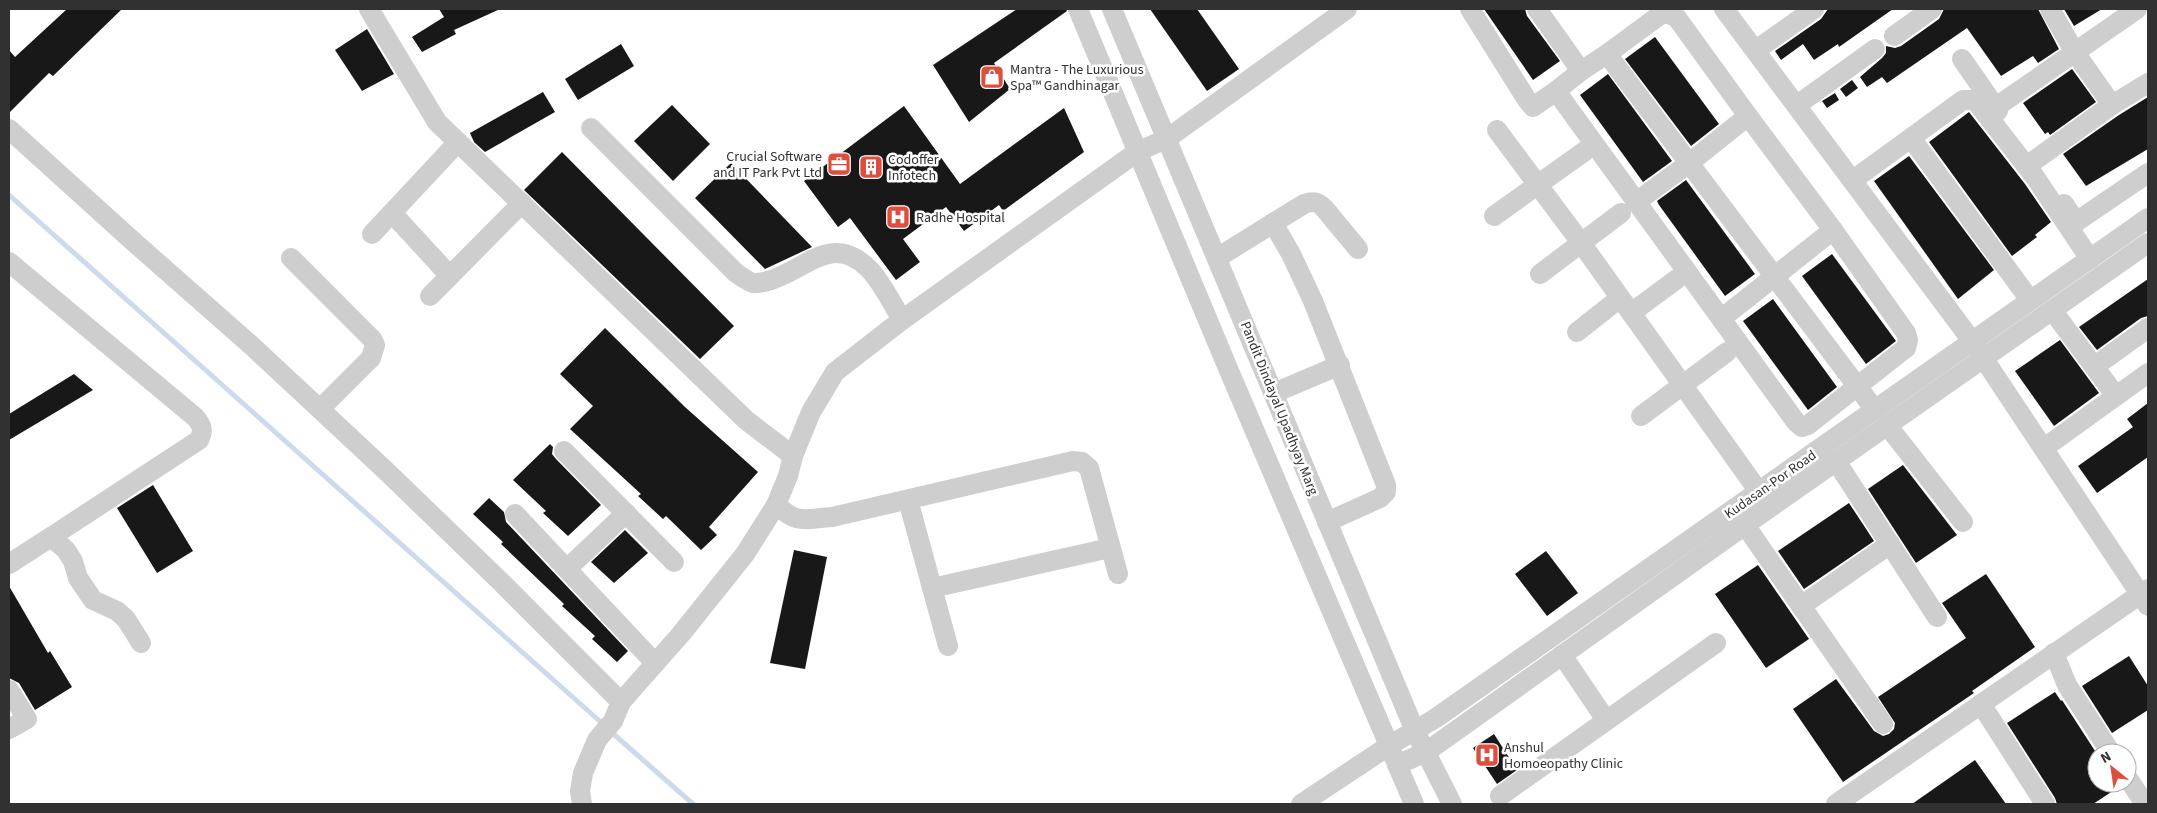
<svg xmlns="http://www.w3.org/2000/svg" width="2157" height="813" font-family="'Source Sans 3',sans-serif">
<style>
.lines{fill:none;stroke-linecap:round;stroke-linejoin:round}
.stream{stroke:#cddaeb;stroke-width:5}
.building{fill:#181818}
.minor{stroke:#cecece;stroke-width:20}
.labels{text-anchor:middle;stroke-width:5;stroke-linejoin:round;paint-order:stroke}
.poi-label{font-size:14px;fill:#313131;stroke:#fff;text-anchor:start}
.street-label{font-size:14px;fill:#313131;stroke:#fff}
</style>
<rect width="100%" height="100%" fill="#fff"/>
<g class="lines">
<g class="stream">
<polyline points="9,195 604,725"/>
<polyline points="610,731 693,804"/>
</g>
</g>
<g class="building">
<polygon points="67,9 122,9 53,76 49,73 9,113 9,50 15,57"/>
<polygon points="439,9 500,9 454,30 456,34 422,52 412,37 444,17"/>
<polygon points="1017,9 1066,9 1067,11 994,63 1010,89 969,122 933,65"/>
<polygon points="1150,9 1197,9 1239,69 1207,91"/>
<polygon points="1484,9 1525,9 1527,16 1560,61 1533,80"/>
<polygon points="1828,9 1893,9 1839,47 1838,44 1814,60 1803,44 1781,60 1775,51 1821,19"/>
<polygon points="1944,9 2038,9 2059,49 2038,63 2033,56 2001,76 1967,28 1887,83 1882,77 1867,87 1860,77 1882,58 1886,53 1886,46 1895,48 1901,46 1939,19"/>
<polygon points="2064,9 2102,9 2074,26"/>
<polygon points="367,29 394,74 362,91 335,50"/>
<polygon points="1655,37 1719,124 1691,146 1625,59"/>
<polygon points="621,44 634,66 578,100 565,79"/>
<polygon points="2072,69 2096,102 2050,135 2048,132 2045,134 2023,103"/>
<polygon points="1608,74 1672,161 1643,182 1580,95"/>
<polygon points="1852,80 1858,88 1846,97 1840,89"/>
<polygon points="543,92 555,112 485,152 474,142 470,133"/>
<polygon points="1835,93 1839,100 1827,108 1822,101"/>
<polygon points="2148,97 2148,149 2086,186 2063,154 2119,115"/>
<polygon points="672,105 710,144 673,181 634,141"/>
<polygon points="904,106 960,184 1064,108 1084,152 1003,211 999,205 964,231 946,207 903,239 920,262 896,280 850,218 838,227 804,181"/>
<polygon points="1969,112 2025,184 2051,222 2035,235 2037,237 2012,256 1929,142"/>
<polygon points="562,152 734,326 700,359 524,190"/>
<polygon points="1909,156 1994,270 1958,299 1874,181"/>
<polygon points="731,163 812,247 765,269 695,198"/>
<polygon points="1686,180 1755,274 1725,296 1659,205 1657,201"/>
<polygon points="1832,254 1896,341 1866,364 1802,276"/>
<polygon points="2148,279 2148,316 2141,318 2097,350 2079,327"/>
<polygon points="1773,299 1837,387 1808,410 1743,321"/>
<polygon points="605,328 685,407 758,472 709,527 717,535 701,550 666,516 663,519 638,496 641,494 570,429 593,406 560,374"/>
<polygon points="2060,340 2099,393 2054,426 2015,371"/>
<polygon points="74,374 93,390 9,440 9,414"/>
<polygon points="2148,403 2148,457 2097,493 2078,466 2133,427 2127,419"/>
<polygon points="550,444 553,447 552,454 556,459 601,505 568,536 543,513 546,511 513,480"/>
<polygon points="1903,465 1957,535 1916,563 1868,489"/>
<polygon points="153,485 193,551 157,573 117,508"/>
<polygon points="489,498 504,512 506,522 628,651 617,662 592,639 595,636 562,606 564,604 501,544 503,542 473,514"/>
<polygon points="1849,503 1874,541 1804,589 1778,551"/>
<polygon points="625,530 648,553 614,583 591,562"/>
<polygon points="794,550 827,557 805,669 770,663"/>
<polygon points="1546,551 1578,593 1547,616 1515,574"/>
<polygon points="1758,565 1809,639 1766,668 1715,594"/>
<polygon points="1986,574 2035,647 1972,691 1974,693 1843,782 1793,709 1836,679 1874,731 1883,736 1889,734 1894,729 1895,723 1878,697 1966,638 1942,603"/>
<polygon points="9,586 48,653 50,651 72,687 35,710 19,683 9,678"/>
<polygon points="2129,656 2148,686 2148,710 2112,733 2082,686"/>
<polygon points="2055,692 2061,701 2062,700 2097,754 2097,783 2117,783 2119,787 2093,804 2057,804 2055,798 2007,723"/>
<polygon points="1494,734 1517,770 1497,784 1473,748"/>
<polygon points="1975,760 2006,804 1912,804"/>
</g>
<g class="lines">
<g class="minor">
<polyline points="369,9 437,122 746,420 793,456 811,412 835,372 902,320 1137,152 1168,138 1347,9"/>
<polyline points="1078,9 1227,366 1414,804"/>
<polyline points="1112,9 1415,731 1452,804"/>
<polyline points="1470,9 1527,100 1533,107 1556,91"/>
<polyline points="1537,9 1581,71 1556,91 1796,422 1802,427 1808,425 1906,348 1908,340 1906,333 1833,230 1721,319"/>
<polyline points="1724,9 1972,341 2148,606"/>
<polyline points="1894,36 1932,9"/>
<polyline points="1756,50 1814,9"/>
<polyline points="1607,54 1660,15 1668,13 1677,18 1748,116 1688,164 1636,202"/>
<polyline points="1962,59 1998,111"/>
<polyline points="1581,71 1607,54 1875,410"/>
<polyline points="1797,105 1875,49"/>
<polyline points="2112,105 2148,83"/>
<polyline points="1996,107 2137,9"/>
<polyline points="1748,116 1833,230"/>
<path d="M591 128 736 273C741 276 747 281 753 283 756 284 761 282 764 282 803 274 830 230 869 269 881 281 893 305 902 320"/>
<polyline points="9,129 135,243 252,346 384,469 500,581 621,702"/>
<polyline points="1497,130 1579,240 1767,503"/>
<polyline points="1911,138 2030,300"/>
<polyline points="2035,160 2112,105 2074,51 2050,9"/>
<polyline points="1853,180 1963,100 1975,100 2035,177 2090,259"/>
<polyline points="2064,204 2076,222 2148,173"/>
<polyline points="392,213 450,276"/>
<polyline points="1494,216 1585,151"/>
<polyline points="1273,223 1291,254 1313,301 1386,485 1386,492 1380,498 1327,522"/>
<polyline points="372,234 458,142"/>
<polyline points="291,258 372,339 375,345 371,358 320,409"/>
<path d="M1217 258 1304 204C1313 201 1317 201 1324 208L1358 249"/>
<path d="M9 262 195 417C202 425 204 430 199 440L51 537"/>
<polyline points="1540,274 1621,213"/>
<polyline points="430,296 522,203"/>
<polyline points="2052,310 2116,396"/>
<polyline points="1631,313 1677,279"/>
<polyline points="1577,332 1620,298"/>
<polyline points="2095,366 2148,328"/>
<polyline points="1274,393 1340,365"/>
<polyline points="1641,416 1727,352"/>
<polyline points="1887,425 1963,522"/>
<polyline points="2044,448 2148,373"/>
<polyline points="564,451 674,562"/>
<polyline points="1836,461 1937,617"/>
<polyline points="908,500 948,646"/>
<path d="M776 505C799 525 803 519 832 517L1073 461 1082 462 1089 468 1118 574"/>
<polyline points="515,514 655,663"/>
<polyline points="1745,525 1883,724"/>
<polyline points="9,564 51,537 66,550 73,561 78,578 93,600 117,611 126,619 141,643"/>
<polyline points="567,569 626,513"/>
<polyline points="932,588 1110,548"/>
<polyline points="1801,606 1890,544"/>
<polyline points="2054,653 2067,685 2111,753"/>
<polyline points="1562,655 1606,720"/>
<polyline points="9,690 27,719 9,729"/>
<polyline points="1981,704 2045,804"/>
<polyline points="1397,765 1426,752 1450,735 1745,525 2148,243"/>
<polyline points="2127,777 2145,804"/>
<polyline points="1500,796 1716,643"/>
<polyline points="582,804 580,791 583,773 597,740 613,721 621,702 681,634 745,554 776,505 788,476 793,456"/>
<polyline points="1301,804 1390,745 1436,718 2148,218"/>
<polyline points="1836,804 2148,589"/>
</g>
</g>
<defs>
<g id="shop-square" transform="scale(1.25)"><rect x="-9" y="-9" width="18" height="18" rx="4" fill="#dc4f3e" stroke="#fff"/><path d="M-5-2.5h2.3a2.7 3.5 0 0 1 5.4 0H5L5.5 6h-11ZM-1.5-2.5h3a1.5 2.3 0 0 0-3 0Z" fill="#fff"/></g>
<g id="office-square" transform="scale(1.25)"><rect x="-9" y="-9" width="18" height="18" rx="4" fill="#dc4f3e" stroke="#fff"/><path d="M-6-3h4V-5.5h4V-3h4V5H-6ZM-1-4.5V-3h2v-1.5ZM-6 0V1H6V0Z" fill="#fff"/></g>
<g id="building-square" transform="scale(1.25)"><rect x="-9" y="-9" width="18" height="18" rx="4" fill="#dc4f3e" stroke="#fff"/><path d="M-4-6H4V6H1V3H-1V6H-4ZM-2.5-4.3h1.7v1.8h-1.7ZM.8-4.3h1.7v1.8H.8ZM-2.5-1h1.7V.8h-1.7ZM.8-1h1.7V.8H.8Z" fill="#fff"/></g>
<g id="hospital-square" transform="scale(1.25)"><rect x="-9" y="-9" width="18" height="18" rx="4" fill="#dc4f3e" stroke="#fff"/><path d="M-5-5h3v3.5h4V-5h3V5h-3V1.5h-4V5h-3Z" fill="#fff"/></g>
</defs>
<g fill-rule="evenodd">
<use href="#shop-square" x="992" y="77"/>
<use href="#office-square" x="839" y="164"/>
<use href="#building-square" x="871" y="167"/>
<use href="#hospital-square" x="898" y="217"/>
<use href="#hospital-square" x="1487" y="755"/>
</g>
<g class="labels">
<g class="poi-label">
<text x="1010" y="74">Mantra - The Luxurious<tspan x="1010" dy="16">Spa™ Gandhinagar</tspan></text>
<text x="822" y="161" text-anchor="end">Crucial Software<tspan x="822" dy="16">and IT Park Pvt Ltd</tspan></text>
<text x="888" y="164">Codoffer<tspan x="888" dy="16">Infotech</tspan></text>
<text x="916" y="222">Radhe Hospital</text>
<text x="1504" y="752">Anshul<tspan x="1504" dy="16">Homoeopathy Clinic</tspan></text>
</g>
<g class="street-label">
<text transform="translate(1280 408) rotate(68)" y="5">Pandit Dindayal Upadhyay Marg</text>
<text transform="translate(1770 484) rotate(-35)" y="5">Kudasan-Por Road</text>
</g>
</g>
<rect width="2157" height="813" fill="none" stroke="#313131" stroke-width="20"/>
<g transform="translate(2112 768) rotate(330)"><circle r="24" fill="#ffffff" stroke="#adadad"/>
<path d="M0-4L9 19L0 12L-9 19Z" fill="#dc4f3e"/>
<text y="-8" font-size="14" font-weight="bold" text-anchor="middle" fill="#313131">N</text>
</g>
</svg>
